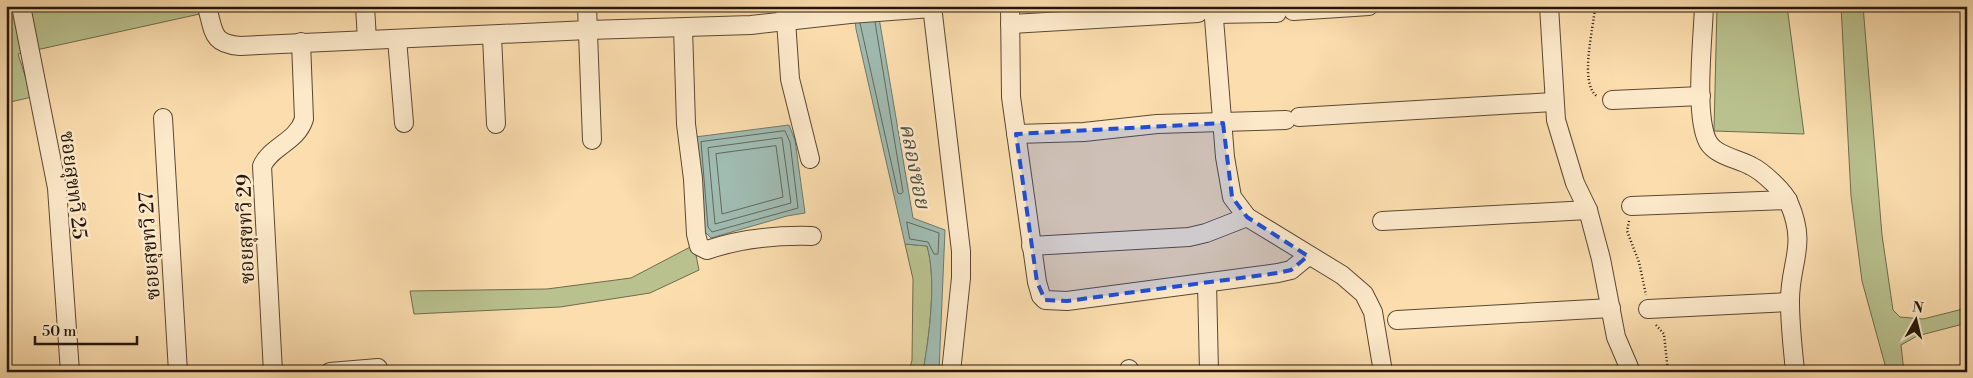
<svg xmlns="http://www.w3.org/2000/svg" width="1973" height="378" font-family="'Libre Bodoni','Noto Serif Thai',serif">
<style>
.green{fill:#b9c28f;stroke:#6e6c4c}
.water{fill:#a0bbb1;stroke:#6e796e}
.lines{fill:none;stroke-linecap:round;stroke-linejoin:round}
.shore{stroke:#62685d;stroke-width:1}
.minor-casing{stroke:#5a4832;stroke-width:20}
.path{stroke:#241609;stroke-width:2.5;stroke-dasharray:1 2.5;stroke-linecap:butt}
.minor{stroke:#fce9ca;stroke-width:18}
.marked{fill:#1d4ed8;fill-opacity:0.2;stroke:#1d4ed8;stroke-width:4;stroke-dasharray:10 6;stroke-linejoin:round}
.labels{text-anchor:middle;stroke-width:5;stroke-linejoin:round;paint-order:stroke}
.street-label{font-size:20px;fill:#241609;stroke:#fce9ca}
.water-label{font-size:21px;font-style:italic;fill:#4f5044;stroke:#fce9ca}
</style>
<rect width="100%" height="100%" fill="#fbddae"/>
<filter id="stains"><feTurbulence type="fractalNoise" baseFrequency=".004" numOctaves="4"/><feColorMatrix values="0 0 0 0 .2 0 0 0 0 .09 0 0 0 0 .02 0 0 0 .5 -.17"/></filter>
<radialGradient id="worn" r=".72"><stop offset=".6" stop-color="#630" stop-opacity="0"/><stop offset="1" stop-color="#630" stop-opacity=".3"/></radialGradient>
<g class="green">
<polygon points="6,6 236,6 18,54 32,97 6,103"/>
<polygon points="1717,6 1787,6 1804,134 1714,131"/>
<polygon points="1841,6 1863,6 1882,235 1893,310 1900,317 1923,319 1967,308 1967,323 1917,336 1901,345 1904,372 1887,372 1862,281 1851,196"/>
<path d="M905 244 927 246C937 280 929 337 923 372H909L912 360 913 279Z"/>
<polygon points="694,245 699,270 650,293 560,307 414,314 410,291 547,289 631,278"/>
</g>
<g class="water">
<path d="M877 6 913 218 945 230 939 372H923C929 337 937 280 927 246L905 244 856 29 854 10Z"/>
<polygon points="789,125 795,140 805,213 787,216 711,238 703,230 695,137"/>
</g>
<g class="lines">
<g class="shore">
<polyline points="860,23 898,193 901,194 903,192 875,22"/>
<polygon points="785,131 790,142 798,208 712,232 708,227 701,142"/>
<polygon points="782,138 791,203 715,224 708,148"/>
<polygon points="776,146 783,197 722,214 716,154"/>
<polygon points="907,222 939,233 938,254 934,254 928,242 910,239"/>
</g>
<g class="minor-casing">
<g id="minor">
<polyline points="21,6 57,188 70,372"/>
<polyline points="365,6 367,40"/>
<polyline points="587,6 592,140"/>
<polyline points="785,6 790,79 810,159"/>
<polyline points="932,6 961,251 961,278 951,372"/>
<polyline points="1010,6 1011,97 1037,282 1041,296 1045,300 1067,301 1278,273 1291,270 1308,256"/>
<polyline points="1213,6 1225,157 1232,197 1247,217 1342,275 1364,294 1373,312 1383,372"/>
<polyline points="1549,6 1556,120 1575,183 1588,210 1601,259 1616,337 1631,372"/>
<path d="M1704 6C1703 38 1694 116 1708 142 1716 156 1739 159 1751 166 1762 171 1785 192 1789 203 1808 247 1789 263 1790 303 1790 326 1793 349 1795 372"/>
<path d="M208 11C214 33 213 44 240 46L588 30 751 25 850 14 932 8"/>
<polyline points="1293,11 1369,6"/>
<polyline points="1214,14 1277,13"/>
<polyline points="1010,24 1198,13"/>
<path d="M683 28 686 124 693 179 696 234 699 246 707 250C742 238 775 235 812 236"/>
<polyline points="492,36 496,124"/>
<polyline points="397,39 404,123"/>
<polyline points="1612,100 1701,96"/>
<polyline points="1299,117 1553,102"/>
<polyline points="163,118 178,372"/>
<polyline points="1016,134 1084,132 1157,124 1286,120"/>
<polyline points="1631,206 1788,200"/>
<polyline points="1382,221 1588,210"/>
<polyline points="1031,246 1189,237 1206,233 1247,217"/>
<polyline points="1207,283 1209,372"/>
<polyline points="1648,309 1789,302"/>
<polyline points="1397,320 1611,308"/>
<polyline points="1129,369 1129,372"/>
<path d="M273 372 262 166C271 146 297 142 304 119L301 42"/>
<polyline points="330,372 378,368"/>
</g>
</g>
<g class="path">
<path d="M1595 6C1594 28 1578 85 1598 97"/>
<polyline points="1629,221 1627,231 1639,262 1646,295"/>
<polyline points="1656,325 1664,334 1668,372"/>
</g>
<use href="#minor" class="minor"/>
</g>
<path class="marked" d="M1223 123 1232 197 1247 217 1308 256 1291 270 1278 273 1067 301 1045 300 1037 282 1016 134Z"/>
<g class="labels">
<g class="street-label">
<text transform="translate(74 185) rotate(83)" y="7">ซอยสุขทวี 25</text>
<text transform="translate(245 229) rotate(-92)" y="7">ซอยสุขทวี 29</text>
<text transform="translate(149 246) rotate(-94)" y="7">ซอยสุขทวี 27</text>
</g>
<g class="water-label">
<text transform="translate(915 166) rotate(79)" y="7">คลองซอย</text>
</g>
</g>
<rect width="1973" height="378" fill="none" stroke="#fbddae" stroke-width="25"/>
<rect x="8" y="8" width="1958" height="363" fill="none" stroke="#241609" stroke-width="2.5"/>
<rect x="12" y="12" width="1948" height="353" fill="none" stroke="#241609"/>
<g transform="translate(1916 320) rotate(8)" stroke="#fce9ca" stroke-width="4" paint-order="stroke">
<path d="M0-4L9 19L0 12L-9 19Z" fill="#241609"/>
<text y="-8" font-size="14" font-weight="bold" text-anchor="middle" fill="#241609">N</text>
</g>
<path d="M35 336v8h102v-8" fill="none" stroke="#241609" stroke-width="2.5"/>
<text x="42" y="336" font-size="15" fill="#241609" stroke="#fce9ca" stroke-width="4" paint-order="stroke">50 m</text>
<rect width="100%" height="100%" filter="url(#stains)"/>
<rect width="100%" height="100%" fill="url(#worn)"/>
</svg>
